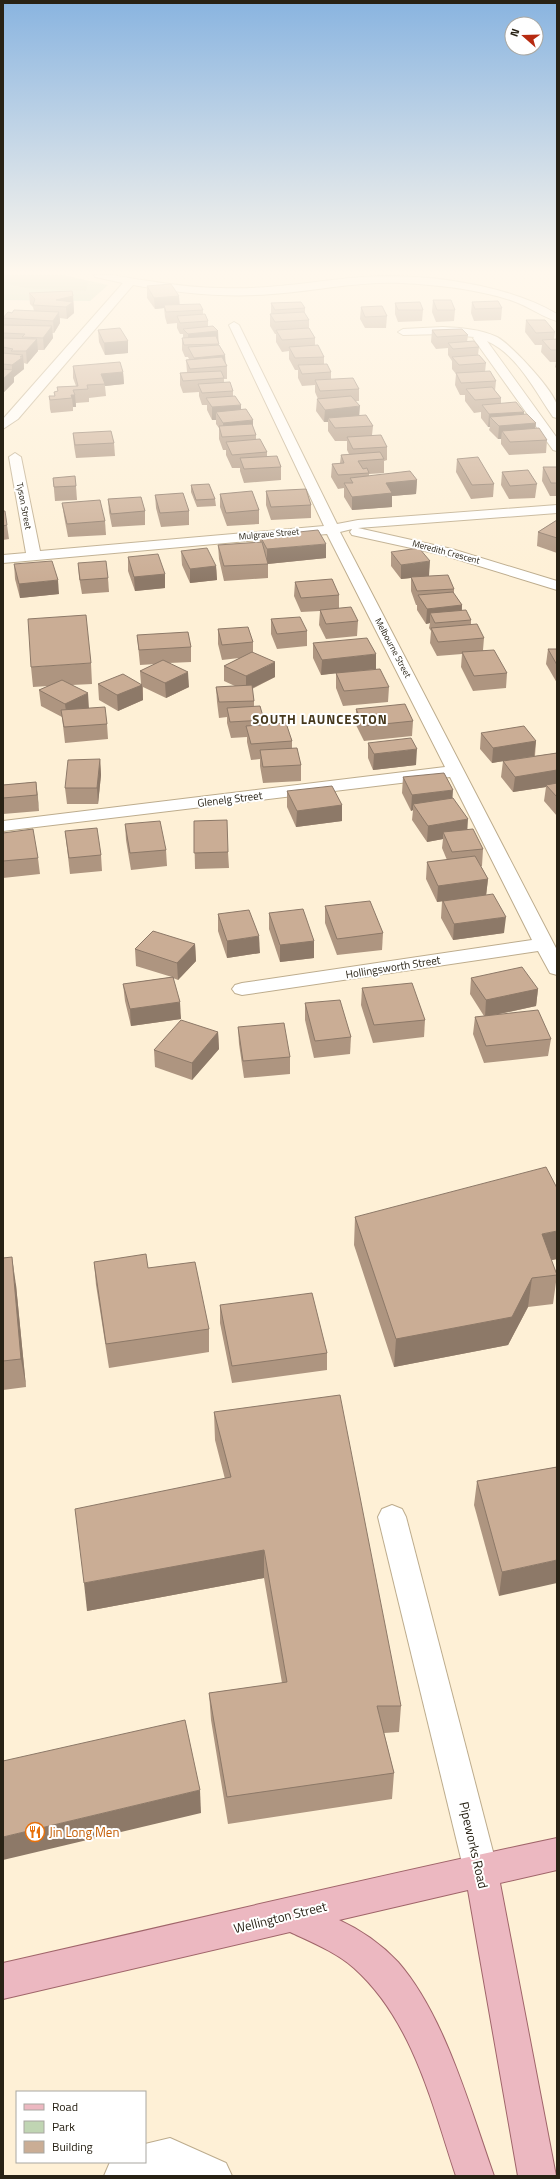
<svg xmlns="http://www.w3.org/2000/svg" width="560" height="2179" font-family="'Titillium Web',sans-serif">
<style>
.green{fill:#c0d5b3}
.forest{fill:#b1c6a3}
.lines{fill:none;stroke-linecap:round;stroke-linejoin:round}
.minor-casing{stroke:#bdac8d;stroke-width:2}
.major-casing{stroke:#a0656a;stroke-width:2}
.minor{fill:#fff;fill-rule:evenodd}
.major{fill:#ecb8c1;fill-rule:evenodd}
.wall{fill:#ae9580}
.shaded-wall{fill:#8d7968}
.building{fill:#caad95;stroke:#8d7968}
.labels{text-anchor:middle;stroke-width:4;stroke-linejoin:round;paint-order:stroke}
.far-street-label{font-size:9px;fill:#282215;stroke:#fff}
.street-label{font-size:11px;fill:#282215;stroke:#fff}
.far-district-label{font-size:13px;font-weight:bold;letter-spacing:1px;fill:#46381c;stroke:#fff}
.near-food-label{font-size:13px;fill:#c56008;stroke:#fff;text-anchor:start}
.near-street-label{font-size:13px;fill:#282215;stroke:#fff}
</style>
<rect width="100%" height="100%" fill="#fef0d6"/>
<polygon class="green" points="3,275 63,275 108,285 90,301 3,300"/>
<polygon class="forest" points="3,275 62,275 88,281 86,291 26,288 3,283"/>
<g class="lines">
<g class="minor-casing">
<g id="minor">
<path d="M94 275C110 273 126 278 142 280 168 284 194 288 220 288 271 290 313 281 362 277 423 273 504 283 557 314V321C544 318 528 306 513 301 478 289 439 285 402 283 358 281 316 291 272 294 226 298 178 293 133 285L18 419 3 429V419L123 283 95 277Z"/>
<polygon points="234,322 239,325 337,524 358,520 557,505 557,513 358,528 452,549 557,581 557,590 443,555 352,535 350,532 352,529 340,532 557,950 557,975 550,973 538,951 242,995 235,993 232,989 235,985 242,983 532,940 450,777 3,831 3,821 445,767 327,534 3,563 3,555 26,553 9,457 15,453 21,457 40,551 324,526 229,325"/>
<path d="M443 327C461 328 480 329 497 337 512 345 553 390 557 405 558 409 557 414 557 418L553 417C535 391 517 354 487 341L557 438V451L553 450 473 338 474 337 443 334 403 335 398 332 403 329Z"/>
<polygon points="392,1505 402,1509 406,1517 498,1871 493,1883 481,1888 469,1883 464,1871 378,1517 382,1509"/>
<polygon points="170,2138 226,2163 232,2176 104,2176 110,2162 145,2162 145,2144"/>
</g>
</g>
<g class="major-casing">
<path id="major" d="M557 1838V1870L500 1883 556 2176H518L468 1890 339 1920C361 1930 381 1944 398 1962 445 2016 470 2108 494 2176H456C432 2104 413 2021 354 1968 336 1952 311 1942 290 1932L3 1999V1963C188 1921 372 1877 557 1838Z"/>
</g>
<use href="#minor" class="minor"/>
<use href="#major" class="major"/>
</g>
<g class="wall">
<polygon points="147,286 179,296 179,305 203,310 203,315 208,321 208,326 218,331 219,345 227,366 227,379 224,379 224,382 233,391 233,396 241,409 253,428 256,435 256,440 267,452 267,456 281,467 281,480 244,483 240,471 240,468 232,468 226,455 226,450 223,450 219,439 219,428 216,424 216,420 212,420 207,410 207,405 202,405 199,396 199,392 183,393 180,385 180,373 187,372 186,360 189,359 188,357 185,357 182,350 182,338 183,338 183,334 180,334 177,328 177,323 167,324 165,317 164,308 155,309 147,298"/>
<polygon points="29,293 73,296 74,313 67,319 60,318 60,323 54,333 52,333 53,338 44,350 38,350 38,351 27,364 24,363 24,369 14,377 14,382 3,393 3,325 4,325 3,318 34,311 33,307 30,304"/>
<polygon points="433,300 455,310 454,321 436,322 432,312"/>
<polygon points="472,302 502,308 501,320 474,321 471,313"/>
<polygon points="271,303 305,308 305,314 309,320 309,328 315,338 315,346 324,357 324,364 331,372 331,379 359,389 359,401 356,401 359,416 373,426 372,435 387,447 387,460 384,461 384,473 369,474 369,476 417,480 416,494 392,496 392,507 352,510 344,497 344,488 338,489 331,477 332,464 340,463 341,455 349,454 347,450 347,441 335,441 328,431 328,422 324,422 316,411 317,399 318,399 315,392 315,385 302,386 298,378 298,370 295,370 289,359 289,351 282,352 276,342 276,334 275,334 270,326 270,314 271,314"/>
<polygon points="395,303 423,310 422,321 398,322 395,314"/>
<polygon points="361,307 387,316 386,328 365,328 360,319"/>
<polygon points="526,320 555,332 554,339 557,339 557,369 555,367 556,362 550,362 541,352 542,345 535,345 525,332"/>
<polygon points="98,330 128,341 128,353 105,355 99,342"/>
<polygon points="432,330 468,335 467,342 479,347 478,355 486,363 485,372 496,381 495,391 501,398 501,404 524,412 524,414 536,423 535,429 547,440 546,453 509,455 501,444 501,439 498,439 489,430 490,427 488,427 481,418 481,412 474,413 465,401 465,395 460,395 455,385 456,374 452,369 452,361 448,355 448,348 436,349 431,342"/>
<polygon points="73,366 123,372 124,384 105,386 106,396 89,398 89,402 76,403 76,407 73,407 73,411 51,413 50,409 49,396 55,396 54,392 58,392 57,387 76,386 73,378"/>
<polygon points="73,433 114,443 115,456 76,458 74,446"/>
<polygon points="457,459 494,484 493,497 471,499 456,472"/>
<polygon points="543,467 557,467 557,496 550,496 542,481"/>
<polygon points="502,472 537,484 535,498 509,499 501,485"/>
<polygon points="53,478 76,486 77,500 55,501"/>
<polygon points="191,485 215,499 216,506 197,507 191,492"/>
<polygon points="266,491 311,505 311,518 271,520 266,505"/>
<polygon points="220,494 259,510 259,524 227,526 220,507"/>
<polygon points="155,495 189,511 189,525 161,527 156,508"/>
<polygon points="108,499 145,511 145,525 112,527 109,512"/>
<polygon points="62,503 105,521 106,535 68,537 64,516"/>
<polygon points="3,511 7,525 9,539 3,540"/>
<polygon points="557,520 557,553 537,546 538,532"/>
<polygon points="260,536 326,558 268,564 268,578 224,581 219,559 218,545 260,542"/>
<polygon points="181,551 216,566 217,580 190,583 182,565"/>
<polygon points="391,552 429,576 424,576 454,589 454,594 462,605 462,611 471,620 471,625 484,638 483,650 507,673 506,688 473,691 461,667 462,654 437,656 430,643 431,631 429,628 430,623 426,624 417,610 417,605 416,605 411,591 411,578 401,579 391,566"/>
<polygon points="128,557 165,574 165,588 135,591 128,571"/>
<polygon points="78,563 108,578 109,592 82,594 79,577"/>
<polygon points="14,564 59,594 20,598 15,579"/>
<polygon points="295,582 339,595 339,608 358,621 357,636 326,639 319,625 320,611 301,612 294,596"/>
<polygon points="271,619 307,631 307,646 277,649 271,634"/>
<polygon points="218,629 253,642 253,653 275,677 252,689 254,701 254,706 264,720 264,725 292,741 292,748 301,765 301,781 263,783 260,766 260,759 251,760 247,742 247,737 231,738 227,723 227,717 219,718 217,702 216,687 235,686 224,681 224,666 239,658 222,660 218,644"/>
<polygon points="137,635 191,647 191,662 169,663 189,687 166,698 143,687 143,700 118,711 99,700 98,684 141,684 140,671 156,664 140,665"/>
<polygon points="313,643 376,669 342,673 389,687 388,702 343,706 336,688 336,673 321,675 313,658"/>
<polygon points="548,649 557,649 557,683 546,664"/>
<polygon points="91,663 92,684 72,685 89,708 107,724 108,739 65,743 62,717 41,706 39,690 48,686 33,687 31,667"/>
<polygon points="356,709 413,721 412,736 364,741 356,725"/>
<polygon points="481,733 536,741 535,756 557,753 557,816 544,801 546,787 513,792 501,777 503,761 492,763 480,749"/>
<polygon points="368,743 416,765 373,770 368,758"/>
<polygon points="100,759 101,775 98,804 67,804 65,788"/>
<polygon points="403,777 453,798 467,829 483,849 482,866 481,866 488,879 486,895 504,933 453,940 441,918 442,901 437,902 426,879 427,862 447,860 442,848 443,839 427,842 412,820 413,810 411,811 402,793"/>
<polygon points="36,782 39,811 3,814 3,785"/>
<polygon points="287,791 342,805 342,821 296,827 287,807"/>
<polygon points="194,821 228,852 229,868 195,869"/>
<polygon points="125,824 166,850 167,866 131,870 126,840"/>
<polygon points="65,831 101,855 102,871 70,874"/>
<polygon points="3,833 38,858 40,874 3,878"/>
<polygon points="325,906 383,933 382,950 337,955 325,923"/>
<polygon points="269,913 314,941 314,958 280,962 269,929"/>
<polygon points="218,914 260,953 227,958 218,931"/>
<polygon points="195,944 196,961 178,980 173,978 181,1019 131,1026 125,1001 123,984 172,977 136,966 135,949"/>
<polygon points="471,978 538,989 536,1006 495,1015 551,1039 548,1056 484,1063 473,1034 475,1017 484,1016 470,994"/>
<polygon points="362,988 425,1020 424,1037 373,1043 361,1005"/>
<polygon points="305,1003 351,1037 350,1054 314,1058 305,1020"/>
<polygon points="238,1027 290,1057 290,1074 244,1078 239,1044"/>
<polygon points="218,1032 219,1049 192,1080 155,1067 154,1050"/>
<polygon points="355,1217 557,1259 551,1260 557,1275 553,1304 528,1307 508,1345 394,1367 354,1245"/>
<polygon points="3,1258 16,1285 26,1387 3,1390"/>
<polygon points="94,1262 148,1268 209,1329 209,1352 109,1368 96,1285"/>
<polygon points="220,1305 327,1353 327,1370 232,1383 220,1323"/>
<polygon points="214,1412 401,1706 399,1732 384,1733 394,1773 392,1799 228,1824 211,1720 209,1693 282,1683 264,1578 87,1611 225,1479 215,1440"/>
<polygon points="557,1467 499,1596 474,1505 477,1481"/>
</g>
<g class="shaded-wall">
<polygon points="73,296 74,313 67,319 66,307 56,300"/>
<polygon points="179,296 180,307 164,305 164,308 155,309 154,298"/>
<polygon points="59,312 60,323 54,333 53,321"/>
<polygon points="52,326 53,338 44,350 43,338"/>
<polygon points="218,331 218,343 188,345 188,334"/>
<polygon points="37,339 38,351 27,364 26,351"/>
<polygon points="128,341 128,353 105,355 104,343"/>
<polygon points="23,355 24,369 14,377 14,382 3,393 3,379 12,370 12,365"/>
<polygon points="225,355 226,367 194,368 194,358"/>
<polygon points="123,372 124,384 105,386 101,374"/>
<polygon points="71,395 75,395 76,407 73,407 72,398"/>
<polygon points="241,405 241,418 216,412 216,420 212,420 212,407"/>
<polygon points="360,406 359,419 328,418 328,422 324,422 325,410"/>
<polygon points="524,412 523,424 536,423 534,436 502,431 501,439 498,439 499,426 490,417 490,427 488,427 489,414"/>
<polygon points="253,420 253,432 223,435 223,423"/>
<polygon points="417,480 416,494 392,496 392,507 352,510 352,497 386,483"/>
<polygon points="326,544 326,558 267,564 267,549"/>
<polygon points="430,561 429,576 401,579 401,565"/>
<polygon points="216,566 217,580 190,583 190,569"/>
<polygon points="165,574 165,588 135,591 134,577"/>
<polygon points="58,580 59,594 20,598 19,584"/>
<polygon points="462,605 461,620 430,613 430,623 426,624 427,609"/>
<polygon points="376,654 376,669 321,675 322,660"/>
<polygon points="275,662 275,677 246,691 246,676"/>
<polygon points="188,672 189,687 166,698 165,683"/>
<polygon points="142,685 143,700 118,711 117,695"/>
<polygon points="88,693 89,709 67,719 65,704"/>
<polygon points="536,741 534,756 492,763 493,748"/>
<polygon points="417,749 416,765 373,770 374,754"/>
<polygon points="100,759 101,775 98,804 97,788"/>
<polygon points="557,770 557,785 546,785 546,787 513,792 515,777"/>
<polygon points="36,782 38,798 39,811 37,795"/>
<polygon points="453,790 452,806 413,804 413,810 411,811 412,795"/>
<polygon points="342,805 342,821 296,827 297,811"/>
<polygon points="468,819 467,835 443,832 443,839 427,842 428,826"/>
<polygon points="488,879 486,896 437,902 438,886"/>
<polygon points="506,917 504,933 453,940 454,924"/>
<polygon points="259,936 260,953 227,958 227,941"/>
<polygon points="314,941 314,958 280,962 280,945"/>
<polygon points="195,944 196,961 178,980 177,963"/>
<polygon points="538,989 536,1006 485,1017 486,1000"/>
<polygon points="180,1002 181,1019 131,1026 130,1009"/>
<polygon points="218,1032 219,1049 192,1080 192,1063"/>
<polygon points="557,1231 557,1259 538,1263 542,1234"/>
<polygon points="12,1257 16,1285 26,1387 21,1359"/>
<polygon points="532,1278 528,1307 508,1345 394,1367 396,1339"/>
<polygon points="264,1550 264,1578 87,1611 84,1583"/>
<polygon points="557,1560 557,1583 499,1596 502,1572"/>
<polygon points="200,1790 201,1813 3,1860 3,1837"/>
</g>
<g class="building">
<polygon points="171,284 179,296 154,298 147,286"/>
<polygon points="72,291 73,296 56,300 73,302 66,307 33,305 35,299 29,293"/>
<polygon points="433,300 451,300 455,310 437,310"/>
<polygon points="498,301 502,308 475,309 472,302"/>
<polygon points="301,302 305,308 275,310 271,303"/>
<polygon points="420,302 423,310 398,310 395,303"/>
<polygon points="200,304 203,310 166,312 164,305"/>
<polygon points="382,306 387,316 365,317 361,307"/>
<polygon points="14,310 59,312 53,321 3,318 8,312 12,313"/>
<polygon points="304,312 309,320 275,322 270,314"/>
<polygon points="205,314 208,321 180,323 177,316"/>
<polygon points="526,320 545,320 555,332 536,333"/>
<polygon points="3,325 52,326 43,338 22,337 25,334 3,333"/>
<polygon points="213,326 218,331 188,334 183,329"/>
<polygon points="120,328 128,341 104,343 98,330"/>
<polygon points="309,328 315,338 282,340 276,330"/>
<polygon points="462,329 468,335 437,337 432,330"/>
<polygon points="216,336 219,344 184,345 182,338"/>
<polygon points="3,338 37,339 26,351 11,351 13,349 3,347"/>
<polygon points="557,339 557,350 551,350 542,340"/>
<polygon points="474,341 479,347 453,349 448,343"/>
<polygon points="219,345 225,355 194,358 188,347"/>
<polygon points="318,345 324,357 295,358 289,347"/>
<polygon points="3,353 23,355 20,357 23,357 12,365 3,364"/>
<polygon points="479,355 486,363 459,365 452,357"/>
<polygon points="222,357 227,366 190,369 186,360"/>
<polygon points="120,362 123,372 101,374 105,384 87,385 88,389 73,390 75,395 71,395 72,398 50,400 49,396 55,396 54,392 58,391 57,387 78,386 73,366"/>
<polygon points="327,364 331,372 302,374 298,365"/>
<polygon points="3,369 13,370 3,379"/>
<polygon points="221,371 224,378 183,381 180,373"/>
<polygon points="490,371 496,381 461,383 456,373"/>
<polygon points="353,378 359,389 320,391 315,380"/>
<polygon points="230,382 233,391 202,393 198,384"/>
<polygon points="492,387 501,398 475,400 466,389"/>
<polygon points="235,396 241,405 212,407 206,398"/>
<polygon points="351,396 360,406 325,410 317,399"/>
<polygon points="516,402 524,412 489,414 482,405"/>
<polygon points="246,409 253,420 223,423 216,412"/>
<polygon points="527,414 536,423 499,426 490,417"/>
<polygon points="366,415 373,426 335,428 328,418"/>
<polygon points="252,424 256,435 222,437 219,426"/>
<polygon points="539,428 547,440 510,442 502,431"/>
<polygon points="111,431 114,443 75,445 73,433"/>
<polygon points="381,435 387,447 353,449 347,437"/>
<polygon points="260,439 267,452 232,455 226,442"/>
<polygon points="380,452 384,459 358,461 363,469 367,468 369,473 338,475 332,464 344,463 341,455"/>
<polygon points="277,456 281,467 244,469 240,458"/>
<polygon points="478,457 494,484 472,485 457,459"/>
<polygon points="543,467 557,467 557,483 551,483"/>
<polygon points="528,470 537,484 510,486 502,472"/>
<polygon points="410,471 417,480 386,483 392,493 352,497 344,483 353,483 350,478"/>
<polygon points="75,476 76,486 54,487 53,478"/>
<polygon points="209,484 215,499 196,500 191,485"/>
<polygon points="306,489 311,505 271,507 266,491"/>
<polygon points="252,491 259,510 226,513 220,494"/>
<polygon points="183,493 189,511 160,513 155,495"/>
<polygon points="141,497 145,511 111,514 108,499"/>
<polygon points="100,500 105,521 67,524 62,503"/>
<polygon points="3,511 5,511 7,525 3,526"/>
<polygon points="557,520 557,538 538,532"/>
<polygon points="318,530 326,544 267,549 260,536"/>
<polygon points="262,542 268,564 224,566 218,545"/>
<polygon points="207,548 216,566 190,569 181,551"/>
<polygon points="419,548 430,561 401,565 391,552"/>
<polygon points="158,554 165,574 134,577 128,557"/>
<polygon points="52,561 58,580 19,584 14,564"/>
<polygon points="106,561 108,578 80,580 78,563"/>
<polygon points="448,575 454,589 417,591 411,577"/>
<polygon points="332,579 339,595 301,598 295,582"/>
<polygon points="453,592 462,605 427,609 418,595"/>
<polygon points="351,607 358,621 326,624 320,610"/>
<polygon points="466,610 471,620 435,623 430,613"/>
<polygon points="86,615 91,663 31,667 28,619"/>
<polygon points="300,617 307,631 277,634 271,619"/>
<polygon points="477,624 484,638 438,642 431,628"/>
<polygon points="248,627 253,642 222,645 218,629"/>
<polygon points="188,632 191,647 139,650 137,635"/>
<polygon points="367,638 376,654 322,660 313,643"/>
<polygon points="548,649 557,649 557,665"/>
<polygon points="494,650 507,673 474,676 462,652"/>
<polygon points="252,652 275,662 246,676 224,666"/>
<polygon points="163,660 188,672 165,683 140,671"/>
<polygon points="380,669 389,687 344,691 336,673"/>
<polygon points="123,674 142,685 117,695 98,684"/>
<polygon points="62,680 88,693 65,704 39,690"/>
<polygon points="252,685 254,701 219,702 216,687"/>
<polygon points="405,704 413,721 364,726 356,709"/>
<polygon points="260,706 264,720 230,722 227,708"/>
<polygon points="105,707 107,724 64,727 61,710"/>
<polygon points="286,723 292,741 251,744 246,726"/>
<polygon points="524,726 536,741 493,748 481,733"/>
<polygon points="411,738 417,749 374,754 368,743"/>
<polygon points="297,748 301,765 263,767 260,750"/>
<polygon points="557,753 557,770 515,777 503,761"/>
<polygon points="100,759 97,788 65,788 68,760"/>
<polygon points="444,773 453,790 412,795 403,777"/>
<polygon points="36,782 37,795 3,798 3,785"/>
<polygon points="557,783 557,797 546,785"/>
<polygon points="332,786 342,805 297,811 287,791"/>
<polygon points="453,798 468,819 428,826 413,804"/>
<polygon points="227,820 228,852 194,853 194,821"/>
<polygon points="160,821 166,850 130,853 125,824"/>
<polygon points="97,828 101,855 69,858 65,831"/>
<polygon points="33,829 38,858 3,861 3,833"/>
<polygon points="473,829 483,849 452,852 443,832"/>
<polygon points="475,856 488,879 438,886 427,862"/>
<polygon points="493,894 506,917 454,924 443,901"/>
<polygon points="370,901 383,933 337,939 325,906"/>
<polygon points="303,909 314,941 280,945 269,913"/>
<polygon points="249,910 259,936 227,941 218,914"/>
<polygon points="153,931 195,944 177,963 135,949"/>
<polygon points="522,967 538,989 486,1000 471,978"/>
<polygon points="173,977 180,1002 130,1009 123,984"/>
<polygon points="412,983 425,1020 374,1025 362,988"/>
<polygon points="340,1000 351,1037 315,1041 305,1003"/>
<polygon points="538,1010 551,1039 486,1046 475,1017"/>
<polygon points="181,1020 218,1032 192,1063 154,1050"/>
<polygon points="284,1023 290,1057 243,1061 238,1027"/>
<polygon points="546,1167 557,1188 557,1231 542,1234 557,1275 532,1278 512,1317 396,1339 355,1217"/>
<polygon points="146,1254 148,1268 195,1262 209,1329 106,1344 94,1262"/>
<polygon points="12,1257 21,1359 3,1361 3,1258"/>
<polygon points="312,1293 327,1353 232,1366 220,1305"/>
<polygon points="340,1395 401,1706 377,1706 394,1773 227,1797 209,1693 287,1682 264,1550 84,1583 75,1509 231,1477 214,1412"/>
<polygon points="557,1467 557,1560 502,1572 477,1481"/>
<polygon points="185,1720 200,1790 3,1837 3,1761"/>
</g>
<linearGradient id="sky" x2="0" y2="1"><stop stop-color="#89b4e0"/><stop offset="0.47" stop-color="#fff8ed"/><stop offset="1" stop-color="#fff8ed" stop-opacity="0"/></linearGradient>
<rect width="560" height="580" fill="url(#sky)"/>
<defs>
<g id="restaurant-ring" transform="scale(1)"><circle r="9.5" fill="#fff" stroke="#e8710a" stroke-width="1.5"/><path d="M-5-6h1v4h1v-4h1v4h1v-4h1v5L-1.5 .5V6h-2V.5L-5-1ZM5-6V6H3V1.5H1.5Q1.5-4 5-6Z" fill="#e8710a"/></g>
</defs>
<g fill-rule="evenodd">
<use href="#restaurant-ring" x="35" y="1832"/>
</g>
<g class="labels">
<g class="far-street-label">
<text transform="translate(24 506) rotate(79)" y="3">Tyson Street</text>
<text transform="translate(269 534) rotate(-5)" y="3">Mulgrave Street</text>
<text transform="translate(446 552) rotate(15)" y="3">Meredith Crescent</text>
<text transform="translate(393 648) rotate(62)" y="3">Melbourne Street</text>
</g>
<g class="street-label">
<text transform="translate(230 799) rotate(-7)" y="4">Glenelg Street</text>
<text transform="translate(393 967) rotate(-9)" y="4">Hollingsworth Street</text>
</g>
<g class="far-district-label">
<text x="320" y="724">SOUTH LAUNCESTON</text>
</g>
<g class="near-food-label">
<text x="49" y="1837">Jin Long Men</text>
</g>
<g class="near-street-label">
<text transform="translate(474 1845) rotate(77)" y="5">Pipeworks Road</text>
<text transform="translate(280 1917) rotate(-14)" y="5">Wellington Street</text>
</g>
</g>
<rect width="560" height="2179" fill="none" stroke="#282215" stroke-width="8"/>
<rect x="16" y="2091" width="130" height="72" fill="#ffffff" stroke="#a9a7a1"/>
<rect x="24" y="2104" width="20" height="6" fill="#ecb8c1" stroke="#a9a7a1"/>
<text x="52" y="2111" font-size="12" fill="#282215">Road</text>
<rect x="24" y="2121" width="20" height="12" fill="#c0d5b3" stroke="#a9a7a1"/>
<text x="52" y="2131" font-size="12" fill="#282215">Park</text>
<rect x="24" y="2141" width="20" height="12" fill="#caad95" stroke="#a9a7a1"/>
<text x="52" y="2151" font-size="12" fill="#282215">Building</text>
<g transform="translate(524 36) rotate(290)"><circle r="19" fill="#ffffff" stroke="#a9a7a1"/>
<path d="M0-3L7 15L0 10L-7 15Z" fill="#b72b11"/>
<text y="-6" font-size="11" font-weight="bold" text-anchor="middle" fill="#282215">N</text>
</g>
</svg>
